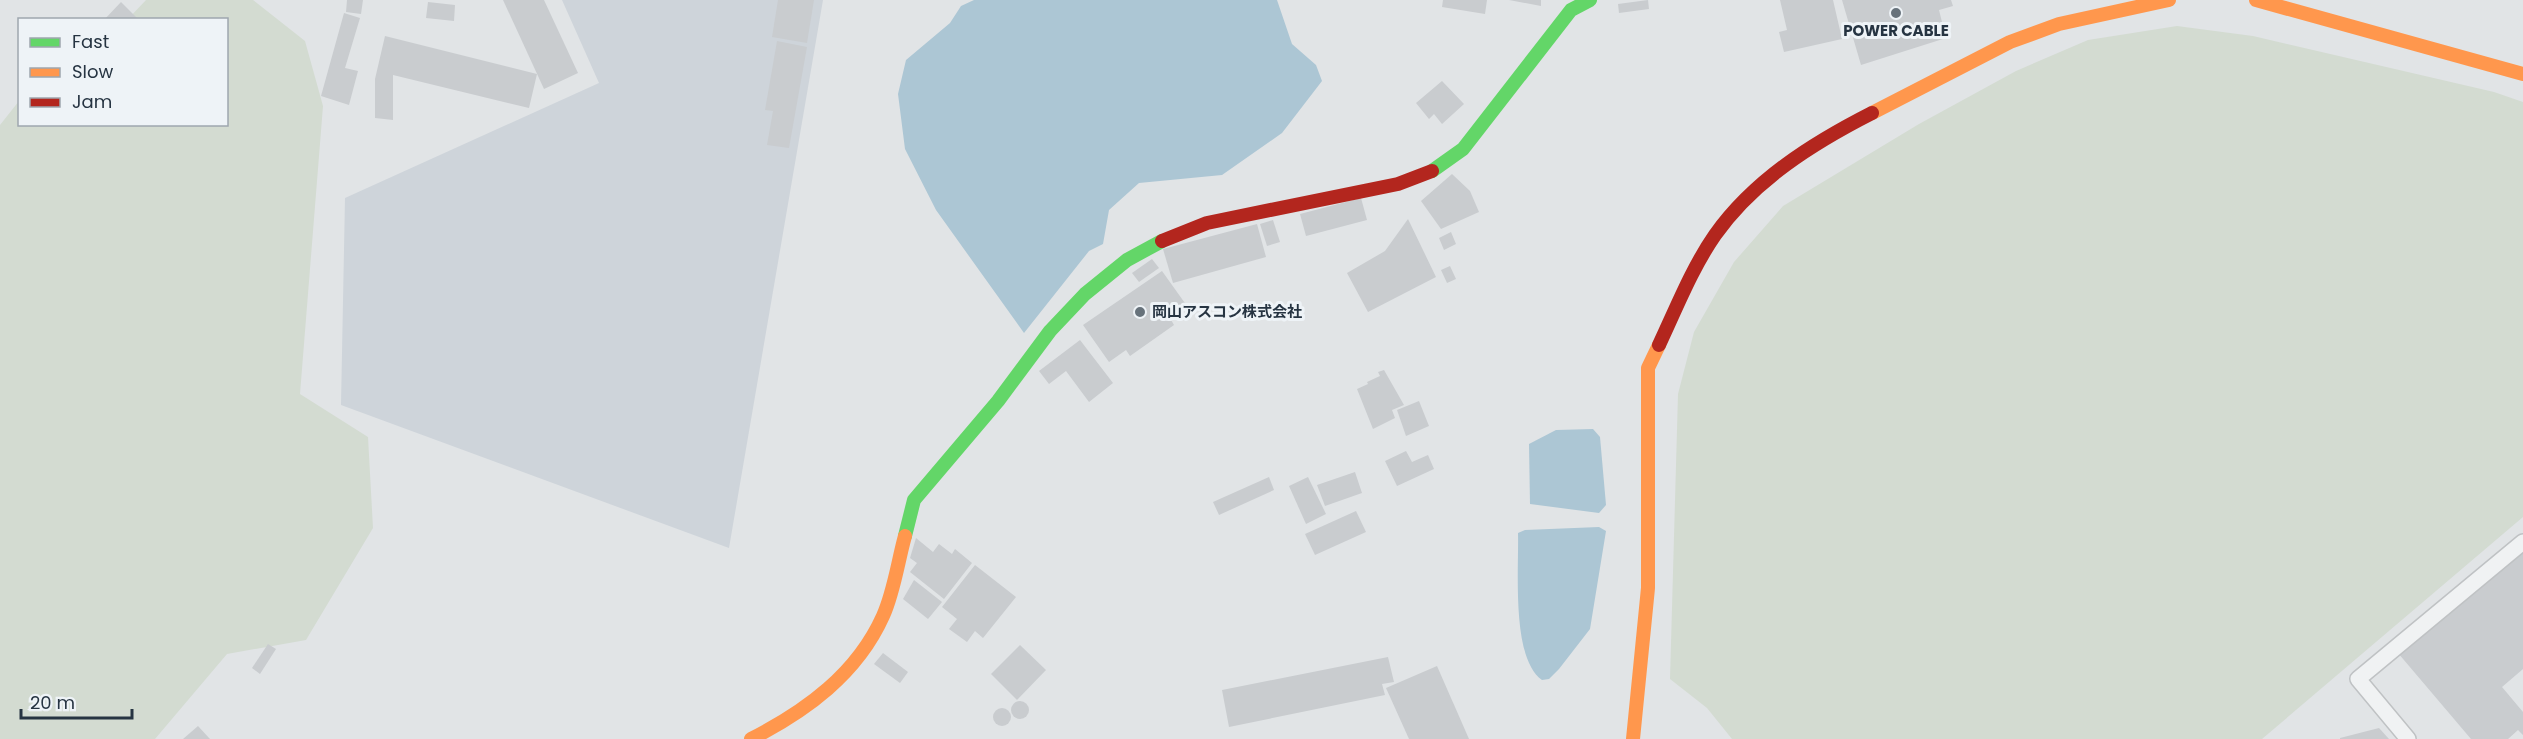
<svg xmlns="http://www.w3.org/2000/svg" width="2523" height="739" font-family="Poppins,'Noto Sans JP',sans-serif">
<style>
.built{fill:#ced4da}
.green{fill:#d3dbd1}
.water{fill:#acc6d4}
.building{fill:#c9cccf}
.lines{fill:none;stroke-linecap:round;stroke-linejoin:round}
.lane-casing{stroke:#bfc2c4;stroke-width:18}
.lane{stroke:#f0f2f3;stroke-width:15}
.fast{stroke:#63d668;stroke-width:14}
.slow{stroke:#ff974d;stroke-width:14}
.jam{stroke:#b3261e;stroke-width:14}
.poi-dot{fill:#67727b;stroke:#eef3f7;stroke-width:2}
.labels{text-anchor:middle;stroke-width:6;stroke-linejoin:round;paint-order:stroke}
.poi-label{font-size:15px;font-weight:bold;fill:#263442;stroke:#eef3f7}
</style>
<rect width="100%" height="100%" fill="#e1e4e6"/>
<polygon class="built" points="562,0 823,0 729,548 341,405 345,198 599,83"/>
<g class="green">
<polygon points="146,0 253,0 305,41 323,106 300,394 368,437 373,528 306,640 227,654 155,739 0,739 0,125 19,101 20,124 226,124 226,20 128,19"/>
<polygon points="2177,26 2253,36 2494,92 2523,102 2523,517 2262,739 1732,739 1707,708 1670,679 1678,394 1694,332 1734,262 1783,206 1919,124 2016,71 2088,40"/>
</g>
<g class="water">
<polygon points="974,0 1277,0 1292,44 1316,65 1322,81 1282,133 1222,175 1139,183 1109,210 1103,244 1089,251 1024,333 936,210 905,149 898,94 906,60 950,23 961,6"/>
<polygon points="1593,429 1600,437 1606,505 1599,513 1530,504 1529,444 1556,430"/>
<path d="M1599 527 1606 531 1590 629 1559 669 1549 679 1542 680C1511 658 1519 570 1518 533L1525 530Z"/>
</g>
<g class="building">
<polygon points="347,0 363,0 361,14 346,12"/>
<polygon points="503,0 544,0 578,73 544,89"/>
<polygon points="778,0 814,0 807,43 772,37"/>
<polygon points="1443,0 1487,0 1485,14 1442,7"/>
<polygon points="1509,0 1541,0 1541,6"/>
<polygon points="1648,0 1649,9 1619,13 1618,4"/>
<polygon points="1780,0 1833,0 1842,39 1784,52 1779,32 1787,30"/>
<polygon points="1842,0 1951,0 1953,6 1939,10 1946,38 1861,65"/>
<polygon points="121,2 139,20 104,20"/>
<polygon points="428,2 455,5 454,21 426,18"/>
<polygon points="344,13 360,18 345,68 358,71 349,105 321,96"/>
<polygon points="385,36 537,74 529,108 393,75 393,120 375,118 375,79"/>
<polygon points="777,41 807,47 789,148 767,145 773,111 765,110"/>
<polygon points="1442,81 1464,104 1442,124 1434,114 1429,119 1416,103"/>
<polygon points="1452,174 1470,191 1479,212 1441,229 1421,201"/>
<polygon points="1361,198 1367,220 1306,236 1300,214"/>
<polygon points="1408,219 1436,277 1368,312 1347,273 1385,251"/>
<polygon points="1273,220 1280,242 1267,246 1260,224"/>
<polygon points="1257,224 1266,257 1173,283 1163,249"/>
<polygon points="1451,232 1456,244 1444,250 1439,238"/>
<polygon points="1152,259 1159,268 1139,282 1132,273"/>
<polygon points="1450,266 1456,279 1447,283 1441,270"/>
<polygon points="1162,271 1187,306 1170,318 1174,325 1130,356 1126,350 1109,362 1083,325"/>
<polygon points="1080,340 1113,383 1089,402 1066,371 1049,384 1039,371"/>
<polygon points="1384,370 1404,405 1392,410 1395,418 1373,429 1357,389 1368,384 1367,382 1380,376 1378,372"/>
<polygon points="1419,401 1429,426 1406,436 1397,410"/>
<polygon points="1406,451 1412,462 1428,455 1434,469 1397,486 1385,461"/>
<polygon points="1355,472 1362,493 1325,506 1317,485"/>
<polygon points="1269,477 1274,490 1219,515 1213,502"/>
<polygon points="1308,477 1326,514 1306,524 1289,486"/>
<polygon points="1356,511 1366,532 1315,555 1305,534"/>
<polygon points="916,538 933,552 939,544 952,554 955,549 972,563 944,599 910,572 917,563 910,558"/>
<polygon points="2523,547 2523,669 2502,687 2523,712 2523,735 2518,730 2508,739 2471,739 2398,653"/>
<polygon points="975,565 1016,597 983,638 975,631 967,642 949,629 957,619 942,607"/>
<polygon points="914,580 942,602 928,619 903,599"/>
<polygon points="268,644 276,649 260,674 252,668"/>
<polygon points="1020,645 1046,670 1017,700 991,674"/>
<polygon points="883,653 908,672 900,683 874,664"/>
<polygon points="1388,657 1394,682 1382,684 1385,695 1229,727 1222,690"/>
<polygon points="1437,666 1469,739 1409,739 1386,688"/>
<circle cx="1020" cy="710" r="9"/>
<circle cx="1002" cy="717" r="9"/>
<polygon points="198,726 210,739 183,739"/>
<polygon points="2379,728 2389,739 2340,739 2340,738"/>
</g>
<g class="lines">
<g class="lane-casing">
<polyline id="lane" points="2408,739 2358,679 2523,542"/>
</g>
<use href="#lane" class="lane"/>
<g class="fast">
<polyline points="1432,171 1463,149 1571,10 1590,0"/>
<polyline points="905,536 914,500 998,401 1050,331 1085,294 1127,260 1162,241"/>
</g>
<g class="slow">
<polyline points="2256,0 2523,74"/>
<polyline points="1872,113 2010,42 2059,24 2169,0"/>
<path d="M751 739C806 711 857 674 883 616 894 592 898 561 905 536"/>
<polyline points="1633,739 1648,588 1648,368 1659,345"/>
</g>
<g class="jam">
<polyline points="1162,241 1207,223 1398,184 1432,171"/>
<path d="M1659 345C1676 309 1692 268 1715 235 1754 180 1813 143 1872 113"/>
</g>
</g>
<g class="poi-dot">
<circle cx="1896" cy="13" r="6"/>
<circle cx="1140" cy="312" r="6"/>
</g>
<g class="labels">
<g class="poi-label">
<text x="1896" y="36">POWER CABLE</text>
<text x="1152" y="317" text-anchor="start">岡山アスコン株式会社</text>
</g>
</g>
<rect x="18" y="18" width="210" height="108" fill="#eef3f7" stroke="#9ea7af" stroke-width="1.5"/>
<rect x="30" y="38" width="30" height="9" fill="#63d668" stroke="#9ea7af" stroke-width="1.5"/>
<text x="72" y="48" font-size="18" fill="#263442">Fast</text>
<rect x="30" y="68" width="30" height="9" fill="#ff974d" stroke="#9ea7af" stroke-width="1.5"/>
<text x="72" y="78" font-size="18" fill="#263442">Slow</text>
<rect x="30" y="98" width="30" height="9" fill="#b3261e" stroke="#9ea7af" stroke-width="1.5"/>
<text x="72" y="108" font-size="18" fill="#263442">Jam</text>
<path d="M21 709v9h111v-9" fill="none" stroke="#263442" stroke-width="3"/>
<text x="30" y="709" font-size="18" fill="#263442" stroke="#eef3f7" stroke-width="4.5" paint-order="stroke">20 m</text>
</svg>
